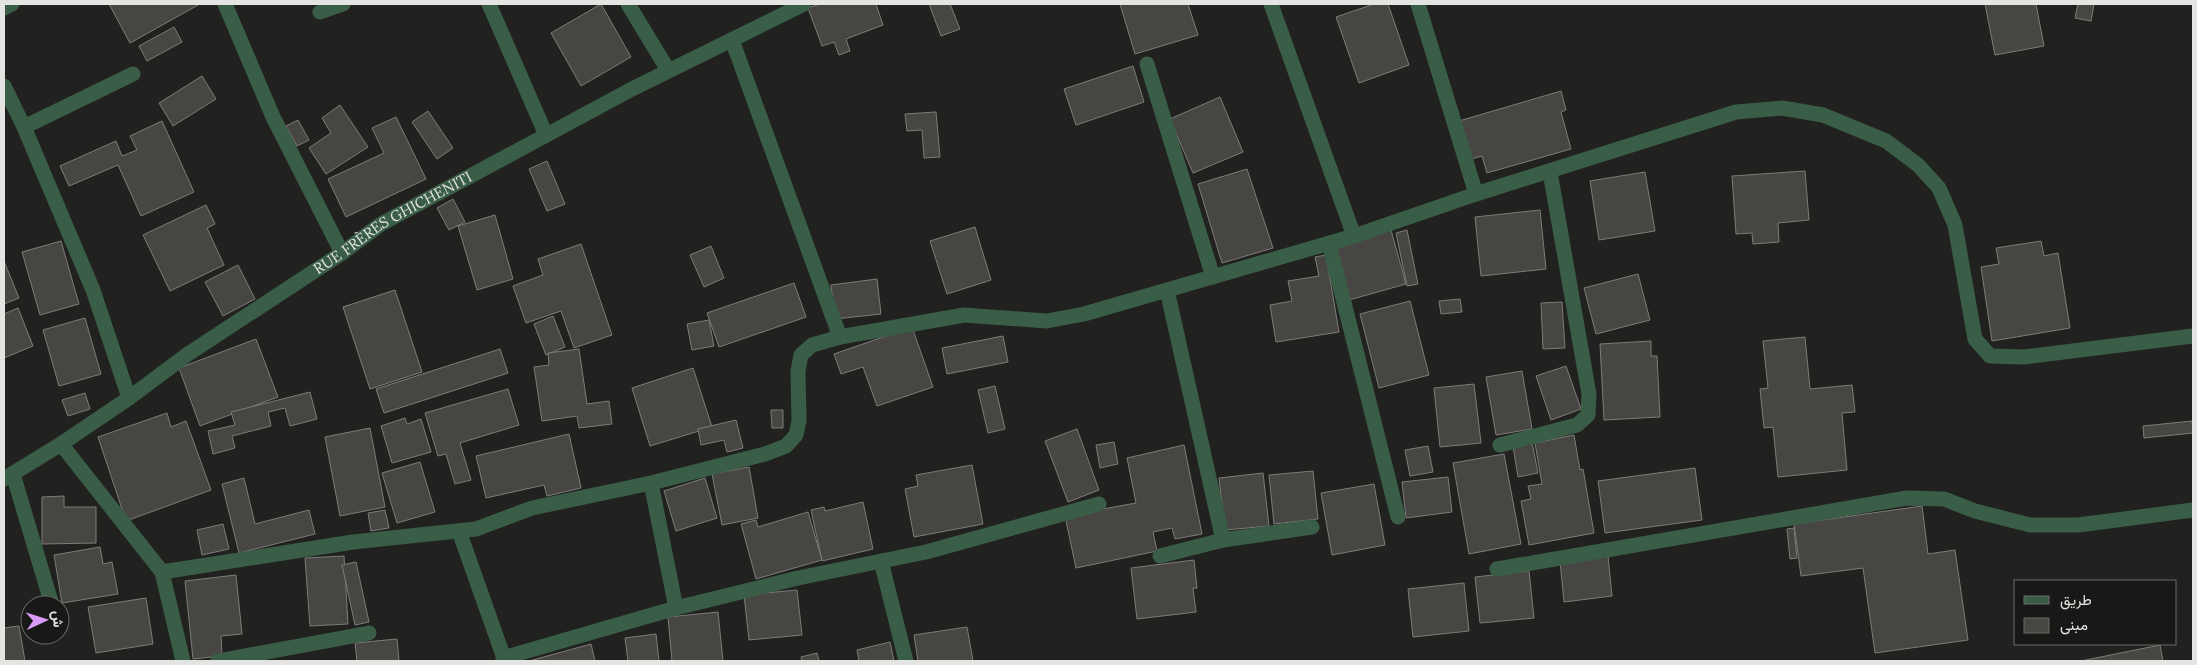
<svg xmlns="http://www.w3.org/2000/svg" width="2197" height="665" font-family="Lora,Vazirmatn,serif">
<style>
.building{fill:#474643;stroke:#7d7c78}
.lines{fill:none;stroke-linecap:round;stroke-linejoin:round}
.minor{stroke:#395d47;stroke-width:15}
.labels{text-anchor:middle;stroke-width:4;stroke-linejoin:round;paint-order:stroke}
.street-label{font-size:15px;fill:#e4e4e2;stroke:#181916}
</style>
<rect width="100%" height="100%" fill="#21221f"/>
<g class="building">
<polygon points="109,4 200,4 130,43"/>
<polygon points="601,4 631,57 581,86 551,33"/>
<polygon points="820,4 876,4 883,25 846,39 850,51 839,55 834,42 822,46 808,8"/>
<polygon points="929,4 950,4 960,29 941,36"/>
<polygon points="1120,4 1188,4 1198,35 1135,54"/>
<polygon points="1374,4 1388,4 1409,65 1359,83 1336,17"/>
<polygon points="1985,4 2036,4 2044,46 1995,55"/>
<polygon points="2078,4 2094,4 2091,21 2075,18"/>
<polygon points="174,27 182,42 147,61 139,46"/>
<polygon points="1133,66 1144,102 1076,125 1064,89"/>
<polygon points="202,76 216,99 173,126 159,103"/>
<polygon points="1561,91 1566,110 1561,112 1571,149 1487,173 1482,156 1471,159 1459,121"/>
<polygon points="1220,97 1243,152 1193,173 1170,119"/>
<polygon points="340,105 368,147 326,174 309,148 331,133 322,118"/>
<polygon points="428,111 453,148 437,159 412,122"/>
<polygon points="936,112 940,157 924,158 922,130 907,131 905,114"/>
<polygon points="396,117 426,179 346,217 328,179 384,153 372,128"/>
<polygon points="298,120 309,140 297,146 286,126"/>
<polygon points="162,121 194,192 141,216 118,165 69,186 60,166 116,141 122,156 137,150 130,136"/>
<polygon points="547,161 565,204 547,211 529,169"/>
<polygon points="1247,169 1273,248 1222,263 1198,184"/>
<polygon points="1805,171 1809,220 1778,223 1779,242 1753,244 1752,233 1736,234 1732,176"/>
<polygon points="1645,172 1655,231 1599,240 1590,181"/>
<polygon points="453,199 465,222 449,230 437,208"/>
<polygon points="206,205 215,224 207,228 224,265 170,291 143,235"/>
<polygon points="1540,210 1546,269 1481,276 1475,217"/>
<polygon points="495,215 513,279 477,290 458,226"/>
<polygon points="975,227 991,280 947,294 930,241"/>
<polygon points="1391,230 1406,284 1349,300 1334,247"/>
<polygon points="1407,230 1418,284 1407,286 1396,233"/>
<polygon points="61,241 79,304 40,315 22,252"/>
<polygon points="2041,241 2044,256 2058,253 2070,328 1992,341 1981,267 1999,264 1996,248"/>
<polygon points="581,244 612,335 574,348 561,311 526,323 513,286 543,275 538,259"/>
<polygon points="711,246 724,278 704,287 690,255"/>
<polygon points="1326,255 1339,332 1276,342 1270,305 1292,301 1288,281 1319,276 1315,257"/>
<polygon points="4,261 19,298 4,304"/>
<polygon points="238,265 255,299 223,316 205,282"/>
<polygon points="1638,274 1650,320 1596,334 1584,288"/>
<polygon points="877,279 881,314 835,319 831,285"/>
<polygon points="794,283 806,317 719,347 707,313"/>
<polygon points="395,290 422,372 370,389 343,307"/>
<polygon points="1460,299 1462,312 1441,314 1439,301"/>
<polygon points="1410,301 1429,375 1379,388 1360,314"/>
<polygon points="1562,302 1565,348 1543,349 1541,303"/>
<polygon points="18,308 33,346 4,358 4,314"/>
<polygon points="553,316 565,347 546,355 534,324"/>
<polygon points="85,318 101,374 59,386 43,330"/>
<polygon points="709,320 714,346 692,350 687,324"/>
<polygon points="912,327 933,387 877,406 863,367 841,374 834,354"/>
<polygon points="1003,336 1008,362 947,374 942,348"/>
<polygon points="1805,337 1810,389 1852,385 1855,412 1842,413 1847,470 1778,477 1773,427 1764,428 1760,389 1768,388 1763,341"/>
<polygon points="256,339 278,397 200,426 179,368"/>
<polygon points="1651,341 1651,356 1657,356 1660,417 1604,420 1600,344"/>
<polygon points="500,349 508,373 384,413 376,389"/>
<polygon points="579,349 587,404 609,401 612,424 579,428 577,416 542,421 534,367 549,365 548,353"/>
<polygon points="1566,366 1581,409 1551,420 1536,376"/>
<polygon points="693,368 712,427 650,446 632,388"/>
<polygon points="1522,371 1532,429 1496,435 1486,377"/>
<polygon points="1474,384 1481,443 1440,447 1434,388"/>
<polygon points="995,386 1005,429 988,433 978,390"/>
<polygon points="508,389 519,425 460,443 471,480 455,484 446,454 438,456 425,413"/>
<polygon points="310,392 317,419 290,426 285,408 268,412 271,426 232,436 235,448 213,454 208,431 235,425 231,412"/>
<polygon points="85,393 90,409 68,416 62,400"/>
<polygon points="771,410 783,410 783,428 772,428"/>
<polygon points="167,413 171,427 186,421 211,490 126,521 98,437"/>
<polygon points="405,418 407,424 421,419 431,452 392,463 381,426"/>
<polygon points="736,420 743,448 727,452 724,440 701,445 698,429"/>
<polygon points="2192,421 2193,433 2144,438 2143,426"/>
<polygon points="370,428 385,507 340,516 325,437"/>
<polygon points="1077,429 1099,490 1068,502 1045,441"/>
<polygon points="569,434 581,488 547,496 544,485 486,498 476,456"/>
<polygon points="1574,435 1580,470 1583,469 1594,533 1529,545 1521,501 1531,499 1528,486 1542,484 1535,443"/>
<polygon points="1114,442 1118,464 1100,468 1096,445"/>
<polygon points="1532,442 1538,473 1518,477 1513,446"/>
<polygon points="1184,445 1202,534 1175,539 1172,528 1153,532 1157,551 1076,568 1065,516 1136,503 1127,458"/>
<polygon points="1428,446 1433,472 1410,476 1405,450"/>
<polygon points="1504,454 1521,544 1469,554 1453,463"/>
<polygon points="420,462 435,512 397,523 382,473"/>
<polygon points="972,465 983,524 914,537 905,489 918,486 916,475"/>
<polygon points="749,467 758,518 722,525 712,474"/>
<polygon points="1695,468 1702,520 1605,533 1598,481"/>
<polygon points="1313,471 1318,519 1274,524 1269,475"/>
<polygon points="1263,473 1269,526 1225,530 1219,478"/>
<polygon points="1448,477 1452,512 1406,518 1402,482"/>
<polygon points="244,478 255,524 309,510 315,534 239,553 222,484"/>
<polygon points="705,478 717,518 676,531 664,491"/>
<polygon points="1374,484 1385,545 1332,555 1321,493"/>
<polygon points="64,496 64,507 96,507 96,543 42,544 42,497"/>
<polygon points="863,502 873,549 822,561 811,510 824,507 825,511"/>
<polygon points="1922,506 1928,554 1955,550 1968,640 1875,653 1863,568 1801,576 1794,524"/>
<polygon points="385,510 389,528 371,531 368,513"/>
<polygon points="808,512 822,560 756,579 741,524 756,520 758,527"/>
<polygon points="223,524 229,549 202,555 197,530"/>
<polygon points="1794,528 1797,558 1790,559 1787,529"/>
<polygon points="100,547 103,564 112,562 118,594 62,603 54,555"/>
<polygon points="344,556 348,624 310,626 305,558"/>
<polygon points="1608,556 1612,596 1564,602 1560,561"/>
<polygon points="1194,560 1197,588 1193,588 1196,612 1137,619 1131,568"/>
<polygon points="356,562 369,622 355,625 342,565"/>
<polygon points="1529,571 1534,618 1480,623 1475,577"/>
<polygon points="236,575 242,634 221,636 222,656 193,659 185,581"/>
<polygon points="1464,583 1469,631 1413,637 1408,589"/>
<polygon points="797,590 802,635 749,640 744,595"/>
<polygon points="146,598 153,644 96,653 88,607"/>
<polygon points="718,612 723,661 672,661 668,617"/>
<polygon points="19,626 25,661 4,661 4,628"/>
<polygon points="967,627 973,661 918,661 914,635"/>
<polygon points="656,634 659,661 628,661 625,638"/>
<polygon points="397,639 399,661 357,661 355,643"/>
<polygon points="890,642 894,661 859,661 857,650"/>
<polygon points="591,644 595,661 529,661"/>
<polygon points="2160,645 2163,661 2081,661"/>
<polygon points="817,653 819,661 802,661 801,657"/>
</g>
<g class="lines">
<g class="minor">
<polyline points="225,4 273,117 342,253"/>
<polyline points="489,4 546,135"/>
<polyline points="628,4 668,70"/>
<polyline points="1271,4 1354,236"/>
<polyline points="1418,4 1476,194"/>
<polyline points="4,8 12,4"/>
<polyline points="320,12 343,4"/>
<polyline points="1147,64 1213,277"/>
<polyline points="4,86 24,127 133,74"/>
<polyline points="24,127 93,290 129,398"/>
<polyline points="1329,243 1398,517"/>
<polyline points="840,337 964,315 1047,321 1084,314 1354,236 1476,194 1736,112 1782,108 1823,115 1886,141 1918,165 1939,188 1955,225 1975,339 1990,356 2024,357 2193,336"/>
<polyline points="61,444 162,572 183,661"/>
<polyline points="1500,445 1577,425 1588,415 1589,394 1550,172"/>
<polyline points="13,474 52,605"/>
<path id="s1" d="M4 479 61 444 129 398 188 354 342 253 381 224 632 89 804 4"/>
<polyline points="651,483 676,608"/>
<polyline points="459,531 505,661"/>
<polyline points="1223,540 1312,527"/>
<polyline points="1160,556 1223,540 1167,290"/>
<polyline points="881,561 906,661"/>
<polyline points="1497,569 1907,498 1944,499 1975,511 2030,525 2078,525 2193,510"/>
<polyline points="162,572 353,542 476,529 532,508 651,483 765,454 786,446 796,435 799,421 798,371 801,355 812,345 840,337 732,40"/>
<polyline points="503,658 676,608 798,578 926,552 1099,504"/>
<polyline points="218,661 369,633"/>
</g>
</g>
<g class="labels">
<g class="street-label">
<text dy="5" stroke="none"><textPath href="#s1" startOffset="466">RUE FRÈRES GHICHENITI</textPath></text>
</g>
</g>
<rect width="2197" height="665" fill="none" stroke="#e4e4e2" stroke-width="10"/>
<rect x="2014" y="580" width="162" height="65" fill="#181916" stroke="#6a6a68"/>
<rect x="2024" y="596" width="25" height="8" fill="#395d47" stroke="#6a6a68"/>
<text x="2060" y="605" font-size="15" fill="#e4e4e2">طريق</text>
<rect x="2024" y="618" width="25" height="15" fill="#474643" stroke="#6a6a68"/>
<text x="2060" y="630" font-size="15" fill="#e4e4e2">مبنى</text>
<g transform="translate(45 620) rotate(86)"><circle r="24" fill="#181916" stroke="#6a6a68"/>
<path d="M0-4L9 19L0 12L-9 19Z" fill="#da9af7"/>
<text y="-8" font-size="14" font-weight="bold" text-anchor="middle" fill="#e4e4e2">ش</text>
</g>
</svg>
